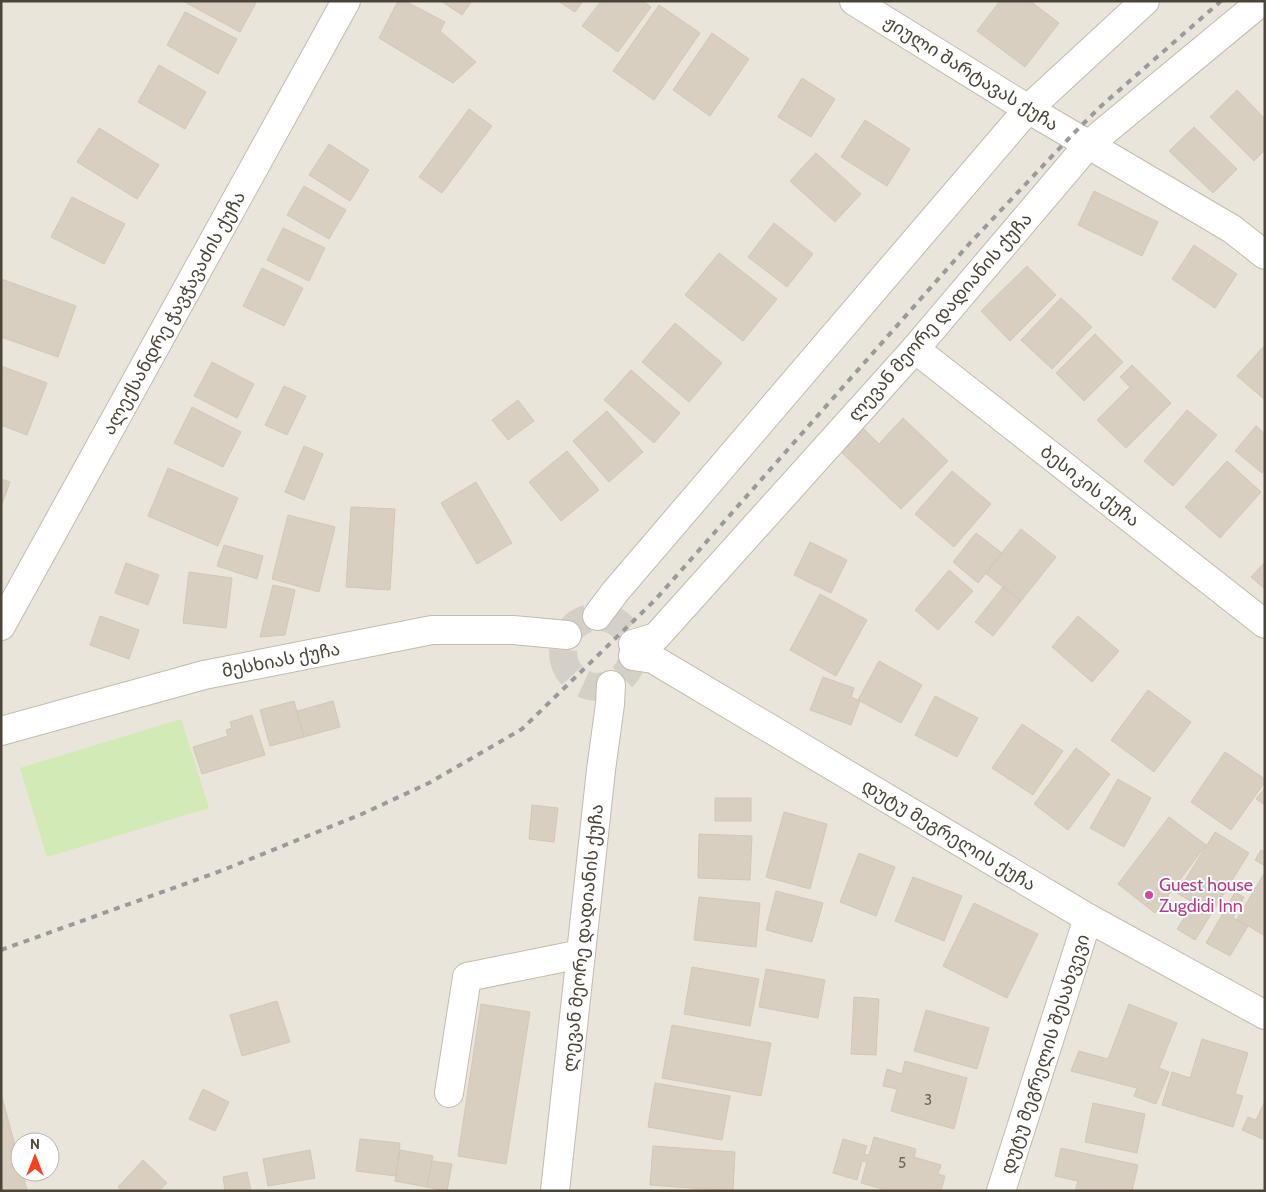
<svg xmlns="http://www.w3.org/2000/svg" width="1266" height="1192" font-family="Cabin,'Noto Sans Georgian',sans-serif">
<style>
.residential{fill:#eae5da;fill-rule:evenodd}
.green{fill:#d2eab5}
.building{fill:#d8cfc1;stroke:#d3c7b4}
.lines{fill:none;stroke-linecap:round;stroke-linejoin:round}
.minor-tunnel{stroke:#d4d0c8;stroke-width:28;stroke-dasharray:28 14;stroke-linecap:butt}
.minor-casing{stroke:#c2bbae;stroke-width:30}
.minor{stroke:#fff;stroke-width:28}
.rail{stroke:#9a9a9a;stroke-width:4;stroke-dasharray:6 6;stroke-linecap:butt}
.hotel-dot{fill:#d1479c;stroke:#fff;stroke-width:2}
.labels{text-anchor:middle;stroke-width:4;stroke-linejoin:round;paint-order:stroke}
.number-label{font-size:15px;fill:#6e675b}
.street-label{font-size:18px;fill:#4b4439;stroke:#fff}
.hotel-label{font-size:18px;fill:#b23c85;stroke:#fff;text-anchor:start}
</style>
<rect width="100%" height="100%" fill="#f6f3ec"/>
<path class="residential" d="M1 1H1265V1191H1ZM20 1142H50V1172H20Z"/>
<polygon class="green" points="181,719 209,808 47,857 20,768"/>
<g class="building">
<polygon points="183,1 257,1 240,32"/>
<polygon points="398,1 405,1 445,22 440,31 476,62 453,83 379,38"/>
<polygon points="441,1 472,1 462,15"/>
<polygon points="558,1 583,1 575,12"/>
<polygon points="601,1 643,1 651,7 618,52 582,26"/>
<polygon points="1000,1 1030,1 1059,23 1025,67 977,31"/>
<polygon points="659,5 700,33 654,100 613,71"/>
<polygon points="185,12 237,39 218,74 167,45"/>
<polygon points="712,33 749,59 710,116 673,90"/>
<polygon points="159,65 206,92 185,129 138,102"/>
<polygon points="802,78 835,99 811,137 778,117"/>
<polygon points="1237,90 1265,119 1265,150 1254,161 1210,117"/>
<polygon points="469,109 492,126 442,193 419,177"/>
<polygon points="865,120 910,149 887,186 841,157"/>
<polygon points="1194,127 1237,169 1213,193 1169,151"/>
<polygon points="99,128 159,165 137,199 77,162"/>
<polygon points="329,144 369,170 350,201 309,175"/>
<polygon points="816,153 861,194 835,222 790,181"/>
<polygon points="304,186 346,210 329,239 287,215"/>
<polygon points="1094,191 1158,222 1142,256 1078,225"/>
<polygon points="72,197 125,224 104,264 51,237"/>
<polygon points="774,223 813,254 787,287 748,257"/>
<polygon points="283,228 325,248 309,281 267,260"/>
<polygon points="1194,245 1237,274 1215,308 1172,279"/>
<polygon points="719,253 777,299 743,341 685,295"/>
<polygon points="1027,266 1056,295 1010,341 981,311"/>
<polygon points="262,268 303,288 284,326 243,306"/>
<polygon points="1,279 76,306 58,357 1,337"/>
<polygon points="1061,298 1092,327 1052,369 1021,340"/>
<polygon points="675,323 722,363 689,402 642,362"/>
<polygon points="1095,334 1123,362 1084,401 1056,373"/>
<polygon points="1265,345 1265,400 1237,376"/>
<polygon points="212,362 254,384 237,418 194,396"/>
<polygon points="1132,365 1171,403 1126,448 1097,420 1130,387 1120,377"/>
<polygon points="1,366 47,383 27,435 1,425"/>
<polygon points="631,370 680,413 654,443 604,400"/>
<polygon points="284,386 306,396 287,435 265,425"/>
<polygon points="518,400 534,421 508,440 492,420"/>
<polygon points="192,407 241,432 223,467 174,443"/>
<polygon points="1187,410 1217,435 1173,486 1144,461"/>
<polygon points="607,411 643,452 609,482 573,441"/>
<polygon points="903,418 948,461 901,509 840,451 863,428 879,444"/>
<polygon points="1256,426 1265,434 1265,469 1262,473 1235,451"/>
<polygon points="304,446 323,454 304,500 285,492"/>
<polygon points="567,451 599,490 561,521 529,482"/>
<polygon points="1227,461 1261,492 1220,538 1185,507"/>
<polygon points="168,468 238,498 218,546 148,516"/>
<polygon points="952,471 991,504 954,547 915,514"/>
<polygon points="1,479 10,482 1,507"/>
<polygon points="476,482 512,543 477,564 441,503"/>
<polygon points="351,507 395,509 390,590 346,587"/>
<polygon points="288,515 335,527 319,592 272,579"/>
<polygon points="1021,529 1056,557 1021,601 985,573"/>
<polygon points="976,533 1002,553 978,583 953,562"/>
<polygon points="810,542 847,560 831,593 794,575"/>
<polygon points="224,545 263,556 257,579 217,566"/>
<polygon points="1265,562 1265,589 1251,577"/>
<polygon points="126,563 159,575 148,605 115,593"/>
<polygon points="949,570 973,591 938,630 915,610"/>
<polygon points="189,572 232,578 226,628 183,623"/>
<polygon points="273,585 295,590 285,635 260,637"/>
<polygon points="1003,587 1021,601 993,636 975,622"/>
<polygon points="820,594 867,620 836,676 790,650"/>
<polygon points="100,616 139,630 129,659 90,645"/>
<polygon points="1078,616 1119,651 1092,682 1052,647"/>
<polygon points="879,661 922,685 901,723 858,700"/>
<polygon points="823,677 854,688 851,697 860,701 851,725 810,710"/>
<polygon points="1148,690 1191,722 1154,772 1111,740"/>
<polygon points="935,696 978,718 957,757 915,735"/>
<polygon points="294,701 304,737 270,746 260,710"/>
<polygon points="333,701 340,727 304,737 297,711"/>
<polygon points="252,715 265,755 202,774 193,747 228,736 226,730 232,728 230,722"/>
<polygon points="1022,724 1063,751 1033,795 992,768"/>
<polygon points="1076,748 1110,774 1068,830 1034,804"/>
<polygon points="1225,752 1265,779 1265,782 1231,830 1191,802"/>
<polygon points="1118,779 1151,798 1124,847 1090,828"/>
<polygon points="1265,788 1265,805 1256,799"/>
<rect x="715" y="798" width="36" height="23"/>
<polygon points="532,805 558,808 554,842 529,839"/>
<polygon points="784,812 827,824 810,889 766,877"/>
<polygon points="1169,817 1206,845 1155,913 1118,884"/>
<polygon points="1215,832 1249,853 1195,940 1177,929 1194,903 1177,893"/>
<polygon points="699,834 752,836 750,880 698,878"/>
<polygon points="1261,850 1265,852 1265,866 1255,860"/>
<polygon points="859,853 895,867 876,916 840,902"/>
<polygon points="1265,872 1265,936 1237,919"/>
<polygon points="913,877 962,896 944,941 895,921"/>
<polygon points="776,891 823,903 812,942 766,930"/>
<polygon points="1235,892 1244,897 1233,918 1248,926 1230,956 1206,943"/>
<polygon points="699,897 760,903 756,947 694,940"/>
<polygon points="974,903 1038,934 1007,998 943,966"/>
<polygon points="692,967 759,979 750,1026 684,1014"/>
<polygon points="766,969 825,980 818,1018 759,1007"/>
<polygon points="854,997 879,999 876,1055 851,1054"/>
<polygon points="277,1001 290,1042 242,1056 230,1015"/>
<polygon points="481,1004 530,1012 506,1164 458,1156"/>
<polygon points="1129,1004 1177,1023 1159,1068 1169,1072 1156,1104 1134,1096 1137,1088 1071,1071 1079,1051 1108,1059"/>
<polygon points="926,1010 989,1028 977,1069 914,1051"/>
<polygon points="672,1025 771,1043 761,1096 662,1078"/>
<polygon points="1202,1039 1248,1053 1235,1094 1243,1096 1233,1127 1162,1105 1172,1072 1190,1078"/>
<polygon points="905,1061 967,1078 954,1129 891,1111 897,1089 883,1086 887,1069 902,1074"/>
<polygon points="655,1083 730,1096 722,1140 648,1127"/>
<polygon points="203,1089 229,1102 215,1131 189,1119"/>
<polygon points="2,1097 20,1164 20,1172 22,1172 27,1190 23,1191 1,1191 1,1098"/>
<polygon points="1265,1101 1265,1140 1242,1130 1248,1117 1256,1120"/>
<polygon points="1093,1103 1145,1114 1137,1153 1085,1142"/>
<polygon points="874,1137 916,1149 914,1157 941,1165 938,1174 945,1176 941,1191 935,1189 934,1191 889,1191 861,1183 867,1162 862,1161 857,1180 833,1173 843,1139 867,1146 864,1154 869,1155"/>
<polygon points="360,1139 400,1143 396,1176 356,1171"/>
<polygon points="653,1146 735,1152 733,1191 650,1185"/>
<polygon points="1061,1148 1138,1165 1132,1191 1075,1191 1078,1181 1055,1176"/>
<polygon points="310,1150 315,1178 268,1186 263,1159"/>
<polygon points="400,1150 433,1156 427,1187 395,1181"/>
<polygon points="143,1160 167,1183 159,1191 122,1191 118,1187"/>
<polygon points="432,1161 452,1164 447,1191 427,1187"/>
<polygon points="247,1172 251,1191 225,1191 223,1177"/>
</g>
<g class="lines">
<circle class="minor-tunnel" cx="598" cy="652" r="35"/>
<g class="minor-casing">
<g id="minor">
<polyline points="854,1 1028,109 1232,229 1265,255"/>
<polyline points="915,349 1265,624"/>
<polyline points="597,616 615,592 1028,109 1145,1"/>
<polyline points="1,626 346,1"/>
<polyline points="633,644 656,637 915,349 1088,145 1262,1"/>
<polyline points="633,656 653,659 1088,918 1265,1015"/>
<polyline points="1,731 204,675 432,630 513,630 567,635"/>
<polyline points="449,1093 467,977 581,954"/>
<polyline points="555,1191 601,770 610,704 611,685"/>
<polyline points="1001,1191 1088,918"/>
</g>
</g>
<use href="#minor" class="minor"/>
<polyline class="rail" points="1,950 218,872 362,814 429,783 522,729 656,599 970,243 1072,135 1100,107 1221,1"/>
</g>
<circle class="hotel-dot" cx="1149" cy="895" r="5"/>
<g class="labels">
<g class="number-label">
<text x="928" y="1105">3</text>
<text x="902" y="1168">5</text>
</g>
<g class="street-label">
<text transform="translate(971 73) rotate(32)" y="6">ჟიული შარტავას ქუჩა</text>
<text transform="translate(174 313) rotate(-61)" y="6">ალექსანდრე ჭავჭავაძის ქუჩა</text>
<text transform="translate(940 317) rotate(-49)" y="6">ლევან მეორე დადიანის ქუჩა</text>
<text transform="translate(1090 486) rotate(38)" y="6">ბესიკის ქუჩა</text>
<text transform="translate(281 660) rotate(-11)" y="6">მესხიას ქუჩა</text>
<text transform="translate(949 835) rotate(31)" y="6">დუტუ მეგრელის ქუჩა</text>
<text transform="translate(583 938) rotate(-84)" y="6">ლევან მეორე დადიანის ქუჩა</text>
<text transform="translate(1045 1054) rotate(-72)" y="6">დუტუ მეგრელის შესახვევი</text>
</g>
<g class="hotel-label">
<text x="1159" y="891">Guest house<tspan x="1159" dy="21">Zugdidi Inn</tspan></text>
</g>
</g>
<rect width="1266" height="1192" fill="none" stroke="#4b4439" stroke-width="5"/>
<g transform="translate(35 1157)"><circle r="24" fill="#ffffff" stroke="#b7b4b0"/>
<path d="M0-4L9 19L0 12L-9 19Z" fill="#fc3f1d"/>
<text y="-8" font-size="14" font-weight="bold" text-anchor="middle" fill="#4b4439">N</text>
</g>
</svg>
